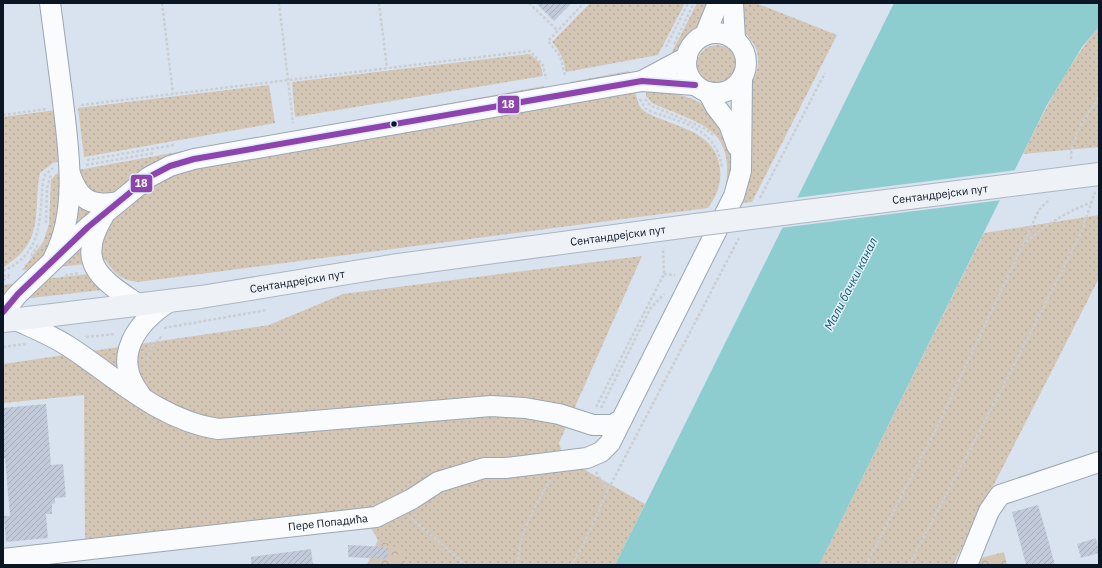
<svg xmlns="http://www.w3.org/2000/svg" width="1102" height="568" font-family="'IBM Plex Sans',sans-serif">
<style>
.grass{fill:url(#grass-dots)}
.forest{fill:url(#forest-crowns)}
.water{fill:#8dcdd0}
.pier{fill:#d9e3ef}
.building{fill:url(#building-hatch)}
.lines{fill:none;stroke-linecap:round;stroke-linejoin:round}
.minor-casing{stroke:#9ca6b2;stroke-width:22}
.major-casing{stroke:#acb6c1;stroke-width:24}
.path{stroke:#cbcfd3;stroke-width:2.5;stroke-dasharray:3 2;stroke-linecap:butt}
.minor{stroke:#f9fbfd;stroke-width:20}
.major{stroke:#eef1f6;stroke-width:22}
.major-bridge-casing{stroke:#acb6c1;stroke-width:24;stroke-linecap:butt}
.major-bridge{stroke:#eef1f6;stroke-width:22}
.bus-1-casing{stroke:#e2eefe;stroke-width:9}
.bus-1{stroke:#8e44ad;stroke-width:6}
.bus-dot{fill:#0b1624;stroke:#e2eefe;stroke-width:1.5}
.labels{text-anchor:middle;stroke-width:3;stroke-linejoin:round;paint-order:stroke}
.street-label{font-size:11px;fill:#0b1624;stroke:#e2eefe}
.water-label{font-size:12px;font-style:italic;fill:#0f5c5b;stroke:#e2eefe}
.line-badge{stroke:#e2eefe;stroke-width:1.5}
.badge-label{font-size:11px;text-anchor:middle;font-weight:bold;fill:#fff}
</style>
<defs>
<pattern id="grass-dots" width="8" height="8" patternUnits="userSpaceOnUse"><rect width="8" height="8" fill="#d3c6b5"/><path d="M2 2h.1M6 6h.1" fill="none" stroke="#b4a99c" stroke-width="1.8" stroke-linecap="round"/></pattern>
<pattern id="forest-crowns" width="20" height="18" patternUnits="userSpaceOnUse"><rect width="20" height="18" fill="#d3c6b5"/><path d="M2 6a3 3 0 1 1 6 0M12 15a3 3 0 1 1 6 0" fill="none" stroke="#b4a99c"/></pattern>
<pattern id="building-hatch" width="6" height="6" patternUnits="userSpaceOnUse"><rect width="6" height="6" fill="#c2cada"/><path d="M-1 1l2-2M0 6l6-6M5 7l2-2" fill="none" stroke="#a5adbb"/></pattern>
</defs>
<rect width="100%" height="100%" fill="#d9e3ef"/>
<g class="grass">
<path d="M590 3H685L658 55 566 72C564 60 560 51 552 42Z"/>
<path d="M697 3H712C710 8 709 16 706 20 699 29 688 32 682 41 668 62 671 69 641 73L643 69 659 66 668 60Z"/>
<path d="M738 3H756L837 35 752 202 740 203 751 85C758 71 762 58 753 43 749 37 744 32 741 25 738 18 738 10 738 3Z"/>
<path d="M1099 27V147L1023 154C1045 110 1067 65 1099 27Z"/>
<circle cx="717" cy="65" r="20"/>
<polygon points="530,54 540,63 543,76 295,117 292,82"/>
<polygon points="629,71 631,75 577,85 570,82"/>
<polygon points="269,85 275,123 84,157 78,108"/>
<polygon points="544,86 543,91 401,116 401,112"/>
<path d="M646 90C695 93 731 108 733 163 734 174 728 187 725 196 736 127 706 127 652 103L646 96Z"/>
<path d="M635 92C637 97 638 105 642 109 647 114 654 116 661 119 686 129 717 136 720 169 722 183 716 197 708 208L138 282C121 280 115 274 105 260H100L103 230 142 191 163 178 187 169Z"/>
<path d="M56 110 62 161 53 163 40 173C34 200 42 230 22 252 17 258 9 263 3 268V117Z"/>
<polygon points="373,117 373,121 299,133 293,131"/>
<polygon points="271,135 269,138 105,196 83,188 78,170"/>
<polygon points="62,172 58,232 38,269 22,270 43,242 49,224 51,180 56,174"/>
<polygon points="76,202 98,212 72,237"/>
<polygon points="1099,215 1099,278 953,565 819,565 984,233"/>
<polygon points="83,243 86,264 58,267"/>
<polygon points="642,256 559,443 564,458 645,504 615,565 367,565 378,540 362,513 85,543 84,395 3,403 3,364 269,325 343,294"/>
<polygon points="89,274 102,290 22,299 44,279"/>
<polygon points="24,282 3,300 3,285"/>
</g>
<g class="forest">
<polygon points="378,540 401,549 406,565 367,565"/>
<polygon points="1004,552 1007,565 974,565 973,560"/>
</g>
<polygon class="water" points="894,3 1099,3 1099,27 1082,47 1047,105 819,565 615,565"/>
<polygon class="pier" points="1017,170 1002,200 780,228 795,198"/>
<g class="building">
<polygon points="536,3 572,3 554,21"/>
<polygon points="46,404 51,465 63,464 66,497 55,498 55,503 52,504 52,514 46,514 48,538 6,542 4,516 10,516 5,458 3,458 3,408"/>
<polygon points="1038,505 1046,532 1055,565 1026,565 1012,512"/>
<polygon points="1096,538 1099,553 1081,558 1077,544"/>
<polygon points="348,545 388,547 387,559 348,557"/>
<polygon points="311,549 313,565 251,565 251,557"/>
</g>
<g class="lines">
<g class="minor-casing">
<g id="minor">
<path d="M50 3C54 33 58 64 62 94 68 145 79 209 54 257"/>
<polyline points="733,3 735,40"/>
<circle cx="716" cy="63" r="30"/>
<polyline points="705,35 718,3"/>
<polyline points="642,81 687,57"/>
<polyline points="708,92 716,107 729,124 737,146"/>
<path d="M70 174C79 200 91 207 118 202"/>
<path d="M103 217C74 265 103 280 139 305"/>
<polyline points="3,312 18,294 88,227 149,177 170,166 194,159 642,81 695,85"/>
<path d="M16 320C33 328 51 335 68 346 116 377 159 420 218 429L491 406 525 408 559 414 593 425H613L622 419 734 196 741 171 742 78"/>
<path d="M140 394C111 357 136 323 170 301"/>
<path id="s1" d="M3 559 376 517 412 499 438 482 484 468H506L587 458 601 452 610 443 622 419"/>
<polyline points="967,565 989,511 1000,495 1099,462"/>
</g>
</g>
<g class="major-casing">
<g id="major">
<path id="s2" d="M3 321 201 297 391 266 696 225"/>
</g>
</g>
<g class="path">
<polyline points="162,3 173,94"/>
<polyline points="279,3 293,123"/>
<polyline points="379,3 387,68"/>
<polyline points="529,3 558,31"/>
<polyline points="674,44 694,3"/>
<polyline points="666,47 688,3"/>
<polyline points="565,75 560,56 548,41 584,3"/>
<path d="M640 99 645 108 650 111C684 124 715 127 722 167"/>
<polyline points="645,99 650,105 706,129 713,135"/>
<polyline points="81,105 530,51 543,65 546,79"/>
<polyline points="3,115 46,109"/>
<path d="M1071 159C1070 139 1088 113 1099 97"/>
<polyline points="87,160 174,145"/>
<polyline points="86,165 154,153"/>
<polyline points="760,198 825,73"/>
<polyline points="46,223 47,188 51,175"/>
<path d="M1026 242C1046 224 1067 212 1092 202"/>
<polyline points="31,256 39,243"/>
<path d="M3 271C44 253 39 218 43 181L45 175 53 168"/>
<polyline points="664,274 675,275"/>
<polyline points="65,275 80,273"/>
<polyline points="3,276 10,275"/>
<polyline points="3,280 9,277"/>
<polyline points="164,328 267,310"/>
<polyline points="86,337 115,334"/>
<polyline points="3,347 26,344"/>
<polyline points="147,360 151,348 163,335"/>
<polyline points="596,407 664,274 663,248"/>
<polyline points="601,408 650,309 664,294"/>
<polyline points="596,472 608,490"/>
<polyline points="411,518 466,565"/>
<path d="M518 565C518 533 535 507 550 480"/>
<polyline points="571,565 583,545 608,490 739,238"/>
<polyline points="866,565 937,427 1039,210 1049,200"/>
<polyline points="909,565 1008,377 1081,233 1095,192"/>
</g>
<use href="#minor" class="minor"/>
<use href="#major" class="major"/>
<g class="major-bridge-casing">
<g id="major-bridge">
<path id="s3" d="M696 225 1099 174"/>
</g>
</g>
<use href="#major-bridge" class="major-bridge"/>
<g class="bus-1-casing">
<polyline id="bus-1" points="3,312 18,294 88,227 149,177 170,166 194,159 642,81 695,85"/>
</g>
<use href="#bus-1" class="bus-1"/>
</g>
<circle class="bus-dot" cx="394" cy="124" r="3.5"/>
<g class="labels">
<g class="street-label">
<text dy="4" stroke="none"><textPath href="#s3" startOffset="246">Сентандрејски пут</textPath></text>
<text dy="4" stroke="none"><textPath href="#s2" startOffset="621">Сентандрејски пут</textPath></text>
<text dy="4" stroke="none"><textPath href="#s2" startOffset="297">Сентандрејски пут</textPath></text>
<text dy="4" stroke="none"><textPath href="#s1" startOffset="327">Пере Попадића</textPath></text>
</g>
<g class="water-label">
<text transform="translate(851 284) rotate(-63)" y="4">Мали бачки канал</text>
</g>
</g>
<g class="line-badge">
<rect x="497" y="95" width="23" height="19" rx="4" fill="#8e44ad"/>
<rect x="130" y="174" width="23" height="19" rx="4" fill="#8e44ad"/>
</g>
<g class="badge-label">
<text x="508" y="108">18</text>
<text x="141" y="187">18</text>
</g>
<rect width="1102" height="568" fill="none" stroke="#0b1624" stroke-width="8"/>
</svg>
